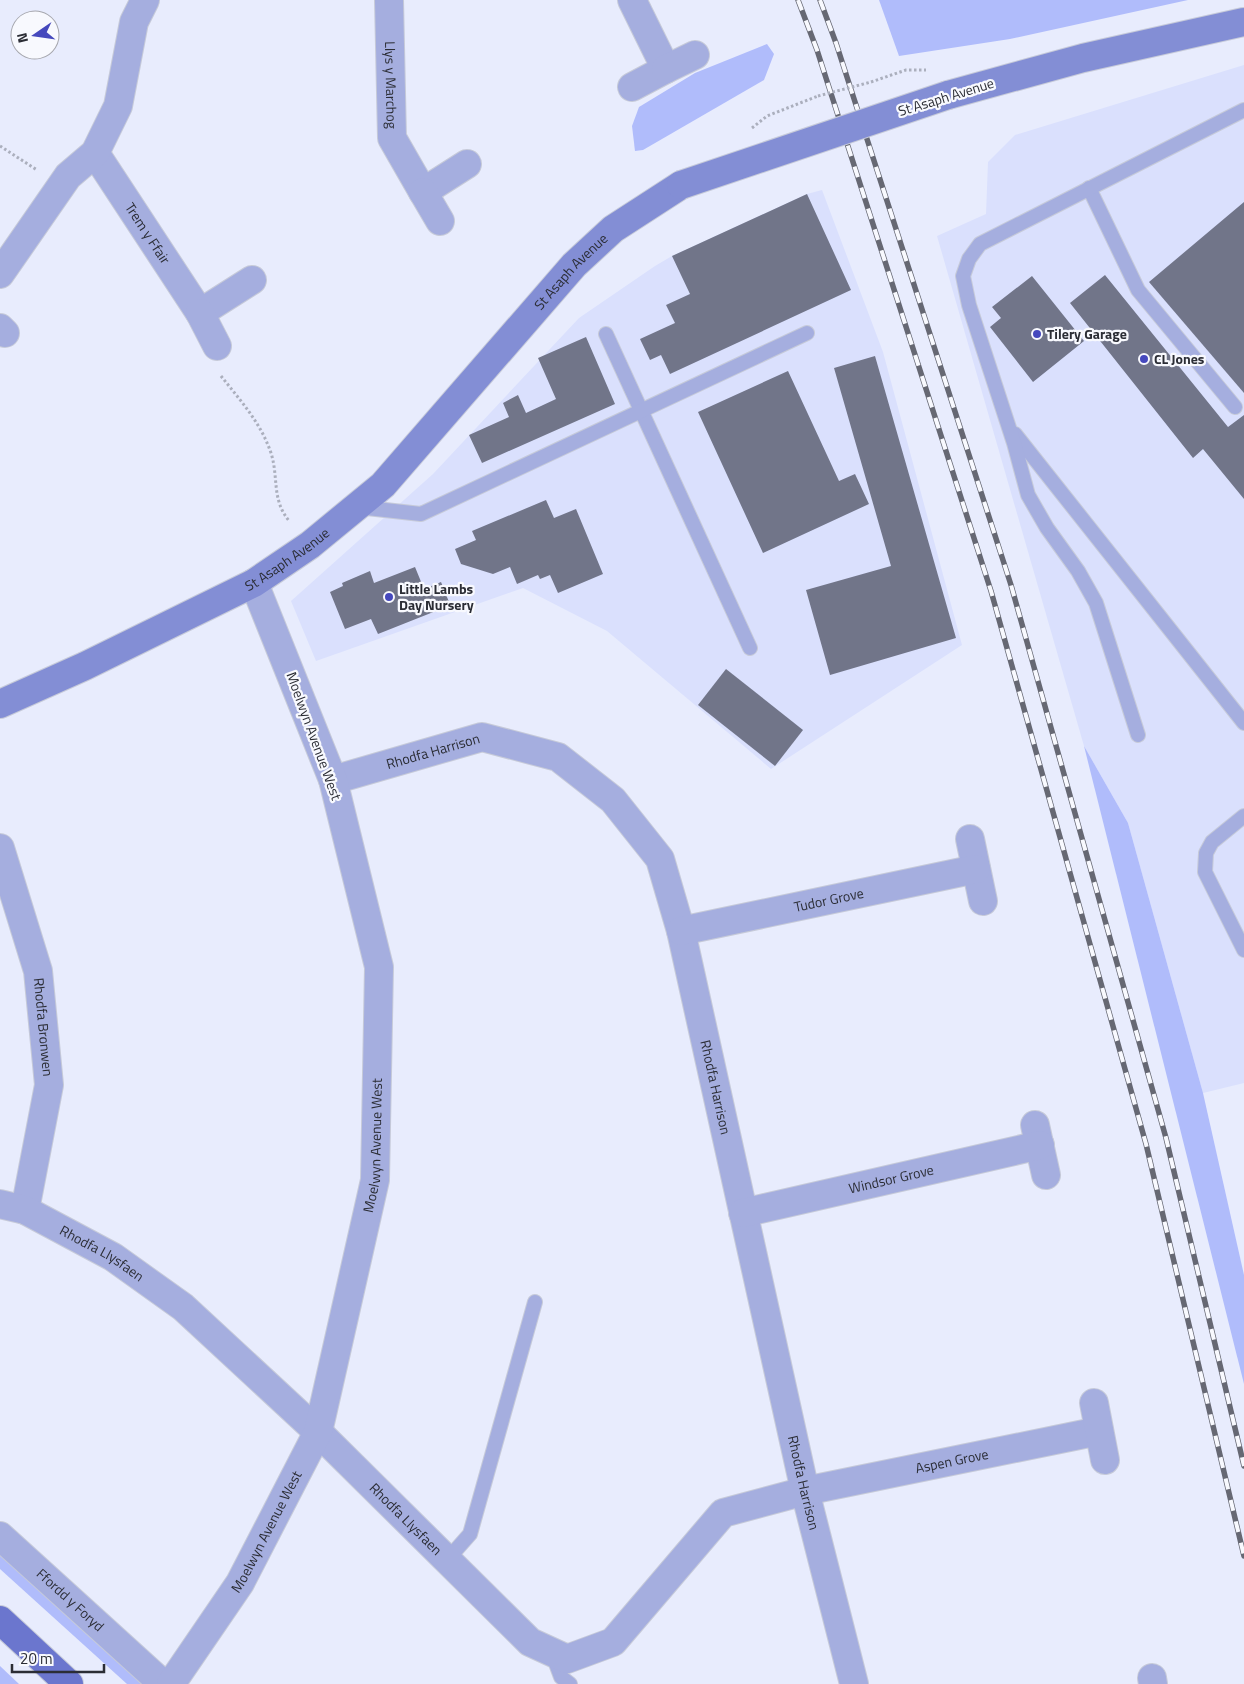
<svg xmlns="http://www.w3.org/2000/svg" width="1244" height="1684" font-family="'Titillium Web',sans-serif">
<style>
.built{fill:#dae0fd}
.green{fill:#b0bcfb}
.building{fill:#717589}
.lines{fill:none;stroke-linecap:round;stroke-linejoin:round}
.lane-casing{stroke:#c6cad9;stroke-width:16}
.street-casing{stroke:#c6cad9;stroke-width:30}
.secondary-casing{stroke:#c6cad9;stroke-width:30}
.primary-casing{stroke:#c6cad9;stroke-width:30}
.path{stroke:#abafbd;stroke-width:3;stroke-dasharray:2.5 2.5;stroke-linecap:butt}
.lane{stroke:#a5aedf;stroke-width:14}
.street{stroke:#a5aedf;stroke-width:28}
.secondary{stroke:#838ed5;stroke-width:28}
.primary{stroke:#6b76ce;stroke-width:28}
.rail-casing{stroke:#666873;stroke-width:5.5}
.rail{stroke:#f8f9fe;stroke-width:4;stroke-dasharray:11;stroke-linecap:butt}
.secondary-bridge-casing{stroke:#c6cad9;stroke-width:30;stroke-linecap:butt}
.path-bridge{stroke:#abafbd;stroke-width:3;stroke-dasharray:2.5 2.5;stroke-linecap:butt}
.secondary-bridge{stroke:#838ed5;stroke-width:28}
.poi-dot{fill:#4548bd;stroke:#f8f9fe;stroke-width:2}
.labels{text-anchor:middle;stroke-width:4.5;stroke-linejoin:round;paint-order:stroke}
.street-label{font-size:14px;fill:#2b2d35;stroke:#f8f9fe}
.poi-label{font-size:14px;font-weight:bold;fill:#2b2d35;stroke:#f8f9fe;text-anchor:start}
</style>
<rect width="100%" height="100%" fill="#e8ecfd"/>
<g class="built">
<polygon points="1244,65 1244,1083 1203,1093 1128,823 1084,746 937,236 986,214 988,162 1015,135"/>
<polygon points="822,190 883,352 962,645 771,769 607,631 523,588 316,661 291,601 433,474 579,318 655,266 672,256 807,194"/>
</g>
<g class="green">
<polygon points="879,0 1188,0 1010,39 899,56"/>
<polygon points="767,44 774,54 764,80 643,150 635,151 632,126 639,107 695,73"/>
<polygon points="1084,746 1128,823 1203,1093 1244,1275 1244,1384"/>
<polygon points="0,1551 145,1684 127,1684 0,1569"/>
<polygon points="0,1666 19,1684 0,1684"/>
</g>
<g class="building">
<polygon points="807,194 851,290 670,374 661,355 650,360 640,339 675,323 666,305 690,294 672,256"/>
<polygon points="1244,202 1244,393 1149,282"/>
<polygon points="1105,275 1228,427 1244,415 1244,499 1203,449 1193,458 1070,303"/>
<polygon points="1032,276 1084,341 1033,382 990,327 1001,318 992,307"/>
<polygon points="586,337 615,404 482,463 469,435 509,417 503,403 518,395 526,413 556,399 538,358"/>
<polygon points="875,356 956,638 830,675 806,590 891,566 834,368"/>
<polygon points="788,371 839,481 855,474 869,504 763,553 698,412"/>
<polygon points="546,500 554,518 576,509 603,574 558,593 550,575 540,579 538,575 517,584 510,567 493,574 461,564 455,549 476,540 472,531"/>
<polygon points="415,567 424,589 441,582 449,602 445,604 446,607 378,634 371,619 345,629 330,592 343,586 342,583 370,571 374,583"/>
<polygon points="726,669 803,730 775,766 698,705"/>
</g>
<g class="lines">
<g class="lane-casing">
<g id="lane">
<polyline points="1089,188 1138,290 1235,407"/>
<polyline points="606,334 750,648"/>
<polyline points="1015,434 1244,723"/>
<polyline points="358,507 421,514 807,333"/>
<polyline points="1138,735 1096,603 1078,571 1047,528 1028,495 1014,443 969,305 963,276 969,259 980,244 1244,110"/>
<polyline points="1244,816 1212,842 1206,853 1205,872 1244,950"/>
<polyline points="447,1560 470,1534 535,1302"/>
<polyline points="552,1653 561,1677 570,1684"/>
</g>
</g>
<g class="street-casing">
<g id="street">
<path id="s1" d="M389 0 392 138 423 192 467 164"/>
<polyline points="632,0 666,69 632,87"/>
<polyline points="666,69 695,55"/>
<path id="s2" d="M95 153 200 313 252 280"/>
<polyline points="423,192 440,221"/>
<polyline points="0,274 68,176 95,153 118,106 134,22 145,0"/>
<polyline points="200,313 217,346"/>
<polyline points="0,328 5,333"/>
<path id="s3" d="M333 780 482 737 558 757 613 800 660 859 681 931 805 1491 854 1684"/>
<polyline points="970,839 983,901"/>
<path id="s4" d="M0 848 38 971 49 1085 25 1210"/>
<path id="s5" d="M681 931 976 869"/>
<polyline points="1035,1125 1046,1175"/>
<path id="s6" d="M0 1204 25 1210 113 1257 183 1307 318 1432 530 1642 567 1659 613 1642 723 1513 805 1491 1099 1431"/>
<path id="s7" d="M743 1213 1040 1145"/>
<polyline points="1094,1403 1105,1460"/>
<path id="s8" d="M0 1536 163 1684"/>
<polyline points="1152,1678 1153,1684"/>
<path id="s9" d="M171 1684 240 1583 318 1432 375 1180 379 967 333 780 254 583"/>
</g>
</g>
<g class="secondary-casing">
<g id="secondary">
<polyline points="948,95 1083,58 1244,22"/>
<path id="s10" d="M0 704 85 666 254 583 310 545 383 485 574 265 613 229 681 185"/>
</g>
</g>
<g class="primary-casing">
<polyline id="primary" points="0,1620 69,1684"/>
</g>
<g class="path">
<polyline points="871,82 906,70 926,70"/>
<polyline points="752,128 767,116 818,96"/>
<polyline points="0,146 37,170"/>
<path d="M221 376C240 400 261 423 271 453 279 478 271 500 290 522"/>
</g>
<use href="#lane" class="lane"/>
<use href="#street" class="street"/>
<use href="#secondary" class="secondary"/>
<use href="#primary" class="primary"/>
<g class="rail-casing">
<g id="rail">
<polyline points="798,0 817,50 991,591 1146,1144 1244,1556"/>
<polyline points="820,0 836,43 1011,585 1166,1138 1244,1466"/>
</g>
</g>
<use href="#rail" class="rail"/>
<g class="secondary-bridge-casing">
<polyline id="secondary-bridge" points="681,185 948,95"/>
</g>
<polyline class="path-bridge" points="818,96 871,82"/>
<use href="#secondary-bridge" class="secondary-bridge"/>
</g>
<g class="poi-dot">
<circle cx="1037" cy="334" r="5"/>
<circle cx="1144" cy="359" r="5"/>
<circle cx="389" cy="597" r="5"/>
</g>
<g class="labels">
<g class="street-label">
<text dy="5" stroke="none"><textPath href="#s1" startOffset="85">Llys y Marchog</textPath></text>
<text transform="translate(946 97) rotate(-17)" y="5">St Asaph Avenue</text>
<text dy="5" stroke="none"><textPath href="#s2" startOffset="96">Trem y Ffair</textPath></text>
<text dy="5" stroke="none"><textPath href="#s10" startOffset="728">St Asaph Avenue</textPath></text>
<text dy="5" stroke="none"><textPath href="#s10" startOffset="322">St Asaph Avenue</textPath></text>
<text transform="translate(314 736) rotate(70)" y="5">Moelwyn Avenue West</text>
<text dy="5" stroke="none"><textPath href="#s3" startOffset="104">Rhodfa Harrison</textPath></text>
<text dy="5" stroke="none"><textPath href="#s5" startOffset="151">Tudor Grove</textPath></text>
<text dy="5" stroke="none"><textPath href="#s4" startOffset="185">Rhodfa Bronwen</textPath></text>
<text dy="5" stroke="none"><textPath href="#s3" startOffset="614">Rhodfa Harrison</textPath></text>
<text dy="5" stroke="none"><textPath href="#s9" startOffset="585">Moelwyn Avenue West</textPath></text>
<text dy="5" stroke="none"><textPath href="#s7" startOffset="152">Windsor Grove</textPath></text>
<text dy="5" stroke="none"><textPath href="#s6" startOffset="114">Rhodfa Llysfaen</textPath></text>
<text dy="5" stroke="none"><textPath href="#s6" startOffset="1188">Aspen Grove</textPath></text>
<text dy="5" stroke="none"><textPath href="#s3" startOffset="1019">Rhodfa Harrison</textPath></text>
<text dy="5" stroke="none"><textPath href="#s6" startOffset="519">Rhodfa Llysfaen</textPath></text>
<text dy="5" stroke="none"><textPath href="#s9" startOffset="180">Moelwyn Avenue West</textPath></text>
<text dy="5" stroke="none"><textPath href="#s8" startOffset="95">Ffordd y Foryd</textPath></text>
</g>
<g class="poi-label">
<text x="1047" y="339">Tilery Garage</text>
<text x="1154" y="364">CL Jones</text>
<text x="399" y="594">Little Lambs<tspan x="399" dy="16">Day Nursery</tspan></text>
</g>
</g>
<g transform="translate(35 35) rotate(257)"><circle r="24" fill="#f8f9fe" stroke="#a6a7ae"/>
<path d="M0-4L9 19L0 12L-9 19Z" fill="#4548bd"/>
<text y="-8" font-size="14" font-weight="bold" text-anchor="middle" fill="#2b2d35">N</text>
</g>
<path d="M12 1664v8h92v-8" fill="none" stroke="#2b2d35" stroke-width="2.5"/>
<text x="20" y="1664" font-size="15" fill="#2b2d35" stroke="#f8f9fe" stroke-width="4" paint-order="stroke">20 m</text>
</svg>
